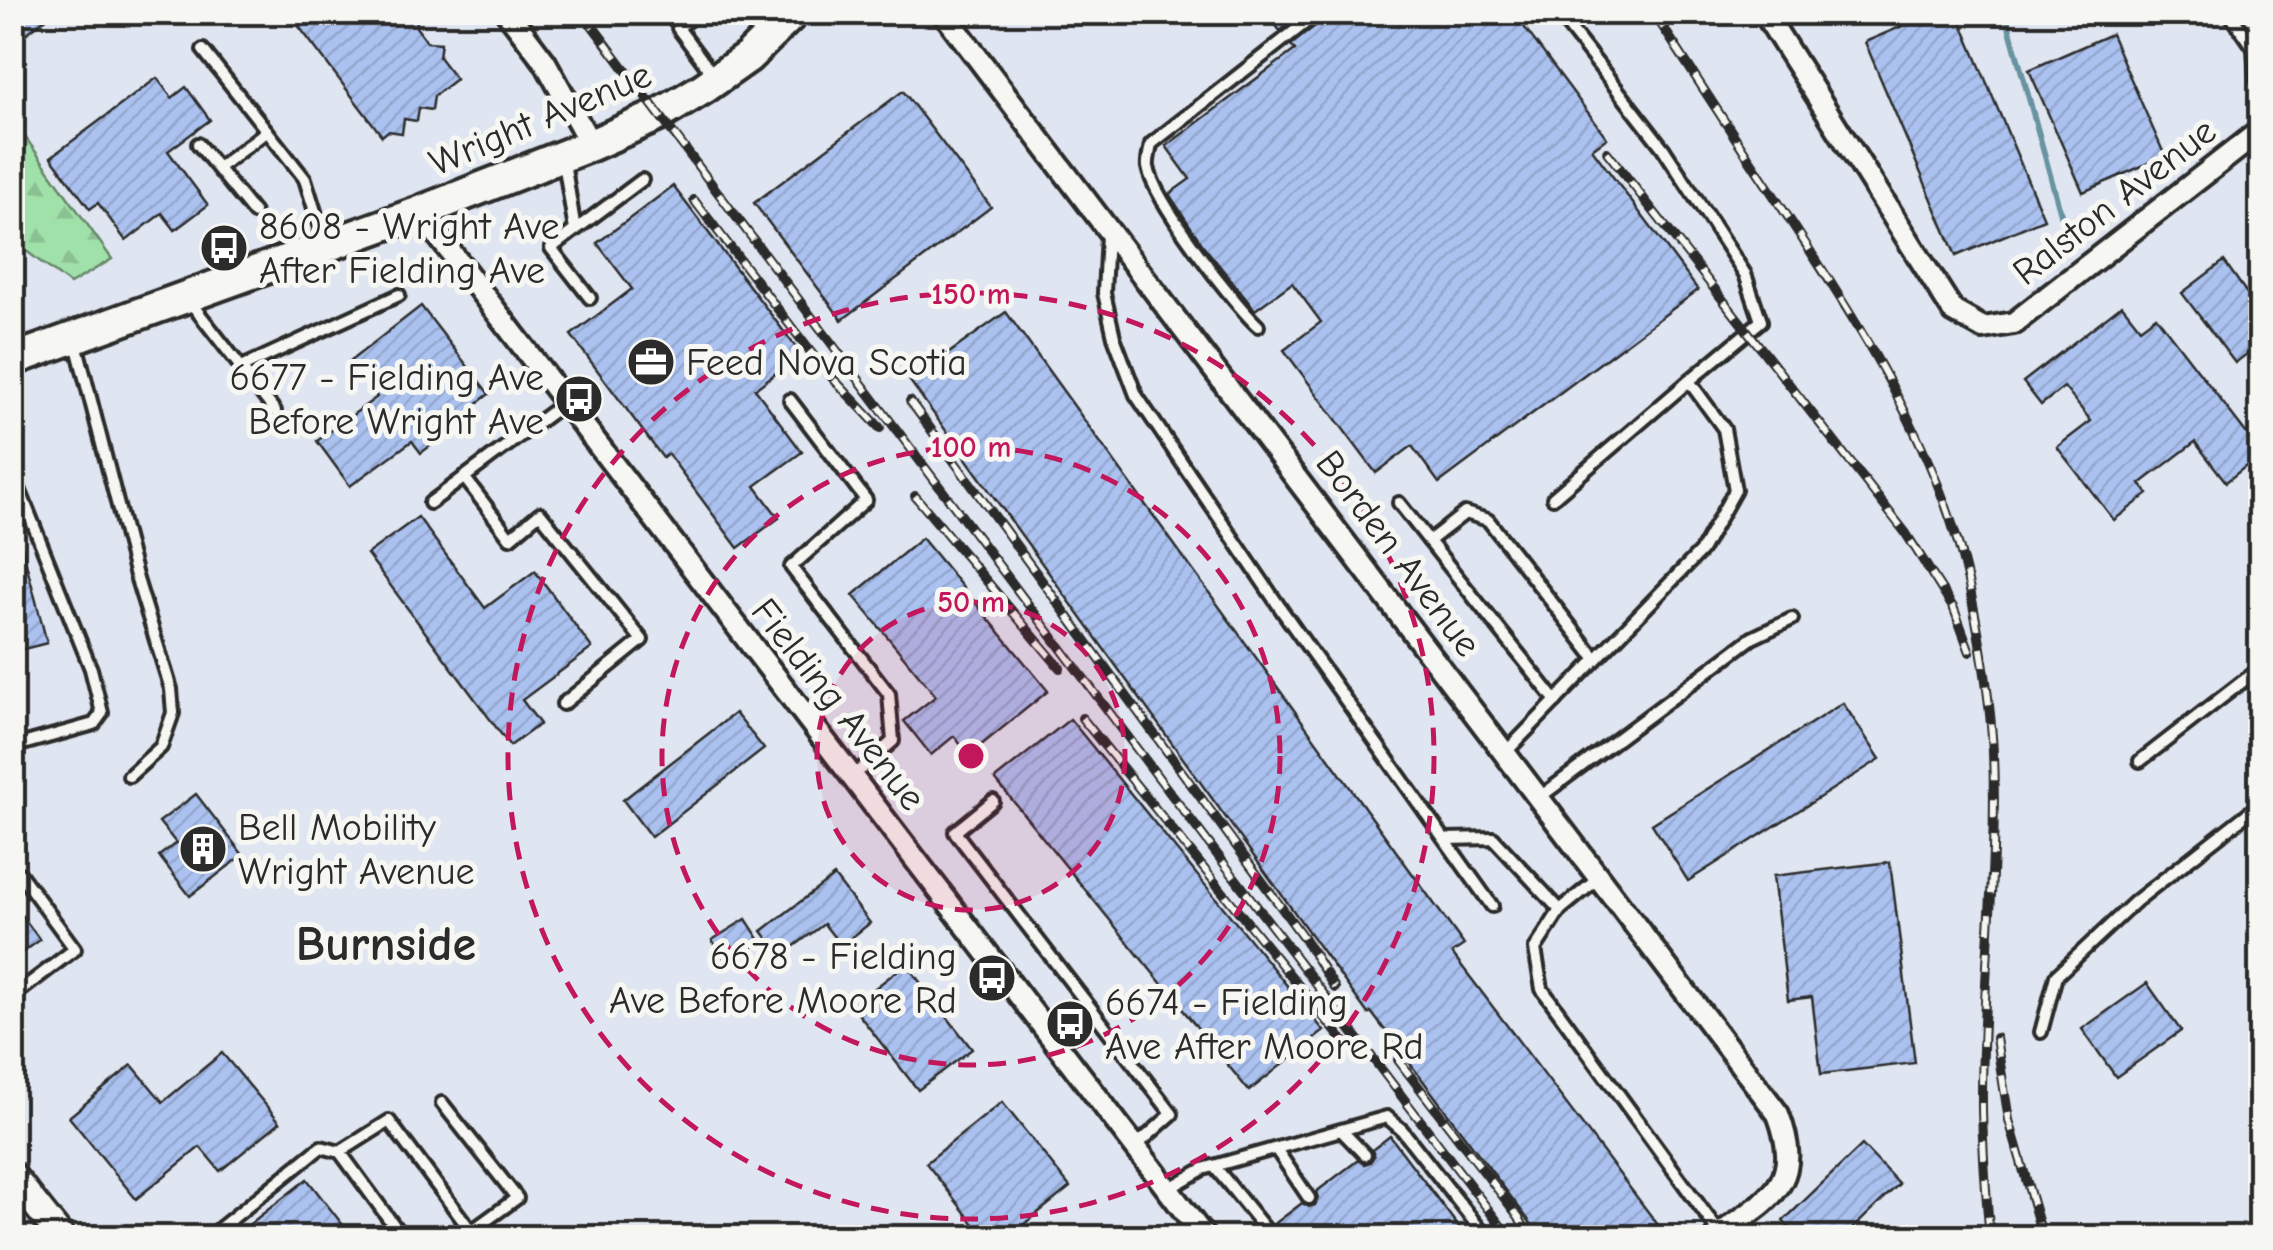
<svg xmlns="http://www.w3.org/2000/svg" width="2273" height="1250" font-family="'Comic Neue',sans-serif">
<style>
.built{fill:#e0e6f1}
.forest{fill:url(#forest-firs);stroke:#66866a;stroke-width:2.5}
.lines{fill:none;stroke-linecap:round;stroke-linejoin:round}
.stream{stroke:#6793a1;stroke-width:6}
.building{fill:url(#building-hatch);stroke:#2b2b2b;stroke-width:2.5}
.service-casing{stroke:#2b2b2b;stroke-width:18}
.minor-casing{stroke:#2b2b2b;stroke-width:28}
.tertiary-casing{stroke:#2b2b2b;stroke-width:32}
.secondary-casing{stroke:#2b2b2b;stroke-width:38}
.service{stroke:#f6f6f2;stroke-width:10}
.minor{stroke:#f6f6f2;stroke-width:20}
.tertiary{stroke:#f6f6f2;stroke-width:25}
.secondary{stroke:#f6f6f2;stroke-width:30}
.rail-casing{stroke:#2b2b2b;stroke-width:10}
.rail{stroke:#f6f6f2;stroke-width:6;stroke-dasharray:19;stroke-linecap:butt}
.ring{fill:none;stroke:#c2185b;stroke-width:5;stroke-dasharray:18 12}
.labels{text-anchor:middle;stroke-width:10;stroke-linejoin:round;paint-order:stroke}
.street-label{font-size:38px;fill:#2b2b2b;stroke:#f6f6f2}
.poi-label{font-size:38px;fill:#2b2b2b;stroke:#f6f6f2;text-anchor:start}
.district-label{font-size:48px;font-weight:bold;fill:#2b2b2b;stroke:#f6f6f2}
.centre{fill:#c2185b;stroke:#f6f6f2;stroke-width:5}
.ring-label{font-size:30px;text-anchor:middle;font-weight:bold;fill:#c2185b;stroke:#f6f6f2;stroke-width:10;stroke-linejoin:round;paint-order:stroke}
</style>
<defs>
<pattern id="forest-firs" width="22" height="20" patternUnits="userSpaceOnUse" patternTransform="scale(2.5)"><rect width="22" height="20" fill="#a0e0a9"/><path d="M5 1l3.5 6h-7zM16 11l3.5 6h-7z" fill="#8ac092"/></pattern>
<pattern id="building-hatch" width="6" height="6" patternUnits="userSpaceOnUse" patternTransform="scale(2.5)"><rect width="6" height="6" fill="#abc2f0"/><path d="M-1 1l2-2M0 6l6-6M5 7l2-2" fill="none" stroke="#93a7ce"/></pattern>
</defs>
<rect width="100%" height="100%" fill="#f6f6f2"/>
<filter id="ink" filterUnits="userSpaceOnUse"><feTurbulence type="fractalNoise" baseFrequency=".01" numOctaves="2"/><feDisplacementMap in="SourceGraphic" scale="20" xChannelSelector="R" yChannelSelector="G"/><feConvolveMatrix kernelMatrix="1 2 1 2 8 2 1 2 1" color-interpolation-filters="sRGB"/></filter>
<g filter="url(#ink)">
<polygon class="built" points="13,13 2260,13 2260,1237 13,1237 12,241 70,284 112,259 13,120"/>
<polygon class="forest" points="13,120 112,259 70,284 13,241"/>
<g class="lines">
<polyline class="stream" points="2005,12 2069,243"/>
</g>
<g class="building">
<polygon points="12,12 54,12 12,45"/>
<polygon points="288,12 405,12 418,15 416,27 427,42 441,43 439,57 456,79 434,96 432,110 419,108 417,121 404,119 402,133 388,131 382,136"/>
<polygon points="1266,12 1304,12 1280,31"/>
<polygon points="1328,12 1513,12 1607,138 1592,149 1698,290 1439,483 1412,446 1376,473 1284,350 1321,322 1292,283 1255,310 1202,244 1169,194 1190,179 1166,146 1295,50 1291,45 1324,19"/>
<polygon points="1935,12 1957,12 2044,219 1956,256 1865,42"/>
<polygon points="2111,34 2165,156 2083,192 2029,70"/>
<polygon points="157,78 172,98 186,87 210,120 168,151 208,205 175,230 162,213 126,241 98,203 90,209 51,157"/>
<polygon points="903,91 991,207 842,320 754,203"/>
<polygon points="673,186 801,354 755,389 802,452 755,486 779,518 738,548 668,454 663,458 571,335 632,289 597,243"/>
<polygon points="2224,261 2260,312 2260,344 2235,363 2182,293"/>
<polygon points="2122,305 2140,328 2156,316 2260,451 2260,455 2226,482 2195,442 2140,484 2148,494 2114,520 2057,447 2091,421 2064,387 2041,405 2023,382"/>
<polygon points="421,306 489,394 471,408 474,412 421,453 412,441 350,486 317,441 377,397 349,362"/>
<polygon points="1006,312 1464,945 1452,953 1658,1225 1642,1238 1542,1238 1371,1012 1368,1014 910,381"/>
<polygon points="418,517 485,608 535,571 592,648 522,700 540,724 510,746 367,554"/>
<polygon points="18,532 47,643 12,652 12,533"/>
<polygon points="922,538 1048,691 969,755 954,736 931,755 904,721 936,696 853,595"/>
<polygon points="1843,703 1880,759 1688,881 1652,824"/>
<polygon points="735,713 764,749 651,837 623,800"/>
<polygon points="1070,719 1324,1031 1249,1091 995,779"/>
<polygon points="196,794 243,855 190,896 159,856 176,843 159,822"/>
<polygon points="1890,862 1915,1063 1821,1074 1812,997 1788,1000 1773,876"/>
<polygon points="834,876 870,923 841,946 824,924 781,956 762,931"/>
<polygon points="12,902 40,940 12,960"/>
<polygon points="746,919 761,942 728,963 712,940"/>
<polygon points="906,964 972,1049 918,1090 852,1006"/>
<polygon points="2147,983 2181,1031 2116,1077 2082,1029"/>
<polygon points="222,1053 280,1122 220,1171 200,1147 136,1199 69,1117 132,1065 163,1102"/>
<polygon points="1002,1102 1070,1187 1007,1238 985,1238 926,1163"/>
<polygon points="1390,1136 1467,1238 1270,1238 1274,1232 1273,1225 1302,1203 1309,1207 1315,1205 1318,1198 1316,1192 1358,1160 1364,1164 1370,1162 1374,1156 1372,1150"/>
<polygon points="1862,1145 1899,1184 1843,1238 1799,1238 1783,1221"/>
<polygon points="307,1179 353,1238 232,1238"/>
</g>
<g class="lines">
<g class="service-casing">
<g id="service">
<polyline points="697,12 678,28 713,75"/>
<polyline points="2229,12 2254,48 2256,77 2260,83"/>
<polyline points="203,50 305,179 325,244"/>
<polyline points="198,144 254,213"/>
<polyline points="564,162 575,230"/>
<polyline points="218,168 267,131"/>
<polyline points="1107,235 1104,293 1114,337 1136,395 1283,612 1492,906"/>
<polyline points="590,298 551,248 642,180"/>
<polyline points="190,302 275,411"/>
<path d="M1258 326C1233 303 1153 199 1148 167 1147 161 1150 151 1151 144L1319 12"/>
<polyline points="75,339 136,576 171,689 173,713 161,747 129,776"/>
<polyline points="242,367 399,295"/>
<polyline points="790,400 866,500 791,567 889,694 893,741 852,777"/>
<polyline points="12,471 91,669 102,713 94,724 12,747"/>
<polyline points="464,477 510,538 540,513 642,640 563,704"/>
<polyline points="1553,498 1689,381"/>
<polyline points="430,503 564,403"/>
<polyline points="1399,503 1429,541"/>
<polyline points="1556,701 1429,541 1465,513 1488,520 1596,659"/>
<polyline points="1506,752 1701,551 1735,490 1724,429 1689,381 1761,321 1745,274 1663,148 1557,12"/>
<polyline points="2140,761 2260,668"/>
<polyline points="1540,797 1752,638 1792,619"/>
<polyline points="993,801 955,832 1172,1114 1136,1146"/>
<polyline points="1446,839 1493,838 1560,910"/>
<polyline points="1599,878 1560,910 1535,949 1542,989 1720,1234"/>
<polyline points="12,880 20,874 75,949 12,997"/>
<polyline points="2041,1032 2056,976 2136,901 2260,804"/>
<polyline points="442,1103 517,1198 462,1238"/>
<polyline points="1342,1131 1365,1155"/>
<polyline points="1276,1149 1309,1198"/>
<polyline points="340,1152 389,1121 471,1231"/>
<polyline points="1214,1166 1266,1230"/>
<polyline points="1168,1189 1203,1169 1387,1117 1402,1130 1487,1238"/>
<polyline points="1739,1222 1752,1238"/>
<polyline points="208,1238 321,1147 340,1152 403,1238"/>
</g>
</g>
<g class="minor-casing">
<g id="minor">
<polyline points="507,12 545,62 591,145"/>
<path d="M943 12 1778 1114C1806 1187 1767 1199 1715 1238"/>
<polyline points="1764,12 1953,311 1983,328 2014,323 2260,131"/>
<polyline points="420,212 1205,1238"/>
</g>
</g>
<g class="tertiary-casing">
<polyline id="tertiary" points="12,1175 62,1238"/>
</g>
<g class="secondary-casing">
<polyline id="secondary" points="12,360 420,212 591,145 659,115 704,88 748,57 794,12"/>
</g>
<use href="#service" class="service"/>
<use href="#minor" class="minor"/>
<use href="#tertiary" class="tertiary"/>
<use href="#secondary" class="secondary"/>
<g class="rail-casing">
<g id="rail">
<polyline points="582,12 1158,777 1510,1238"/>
<path d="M1653 12C1694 74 1733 135 1774 196 1846 304 1921 418 1958 543 1975 601 1990 692 1993 753 1998 872 1981 990 1982 1109 1983 1152 1986 1195 1990 1238"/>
<polyline points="1607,152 1905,532 1954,609 1970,652"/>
<polyline points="694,200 823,368 880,428"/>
<polyline points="910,401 1303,937 1335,988"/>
<polyline points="915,496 1060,668"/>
<polyline points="1082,718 1345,1043"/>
<polyline points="1996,1038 2009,1120 2043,1238"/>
<polyline points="1398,1060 1519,1217 1529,1238"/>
</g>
</g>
<use href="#rail" class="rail"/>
</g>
</g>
<circle cx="971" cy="756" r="154" fill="#c2185b" fill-opacity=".12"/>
<g class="ring">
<circle cx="971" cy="756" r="154"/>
<circle cx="971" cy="756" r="309"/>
<circle cx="971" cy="756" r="463"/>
</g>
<defs>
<g id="bus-disc" transform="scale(2.5)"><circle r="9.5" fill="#2b2b2b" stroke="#f6f6f2"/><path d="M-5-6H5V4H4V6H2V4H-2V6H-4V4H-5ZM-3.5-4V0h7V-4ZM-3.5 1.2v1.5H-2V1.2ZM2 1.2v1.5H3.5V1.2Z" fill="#fff"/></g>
<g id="office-disc" transform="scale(2.5)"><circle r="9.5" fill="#2b2b2b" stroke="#f6f6f2"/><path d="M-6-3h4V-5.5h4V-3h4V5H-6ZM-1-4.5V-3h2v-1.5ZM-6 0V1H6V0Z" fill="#fff"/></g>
<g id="building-disc" transform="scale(2.5)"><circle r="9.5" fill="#2b2b2b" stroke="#f6f6f2"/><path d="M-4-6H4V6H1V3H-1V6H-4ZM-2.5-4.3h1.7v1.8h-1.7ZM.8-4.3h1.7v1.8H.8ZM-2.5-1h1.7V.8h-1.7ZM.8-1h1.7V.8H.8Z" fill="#fff"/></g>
</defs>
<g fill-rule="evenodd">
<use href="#bus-disc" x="224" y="248"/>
<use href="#office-disc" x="651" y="362"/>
<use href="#bus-disc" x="579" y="399"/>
<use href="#building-disc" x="203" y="849"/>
<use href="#bus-disc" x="992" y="978"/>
<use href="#bus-disc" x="1070" y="1024"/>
</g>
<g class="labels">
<g class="street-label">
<text transform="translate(540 118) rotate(-23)" y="13">Wright Avenue</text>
<text transform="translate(2114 201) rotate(-38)" y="13">Ralston Avenue</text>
<text transform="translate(1399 553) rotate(53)" y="13">Borden Avenue</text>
<text transform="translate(839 704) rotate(52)" y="13">Fielding Avenue</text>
</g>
<g class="poi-label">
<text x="259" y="239">8608 - Wright Ave<tspan x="259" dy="44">After Fielding Ave</tspan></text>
<text x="686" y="375">Feed Nova Scotia</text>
<text x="544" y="390" text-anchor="end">6677 - Fielding Ave<tspan x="544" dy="44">Before Wright Ave</tspan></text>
<text x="238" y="840">Bell Mobility<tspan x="238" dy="44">Wright Avenue</tspan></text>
<text x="957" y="969" text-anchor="end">6678 - Fielding<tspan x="957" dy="44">Ave Before Moore Rd</tspan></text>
<text x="1105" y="1015">6674 - Fielding<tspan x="1105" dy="44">Ave After Moore Rd</tspan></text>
</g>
<g class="district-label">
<text x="386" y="960">Burnside</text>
</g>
</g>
<circle cx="971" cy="756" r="15" class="centre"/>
<g class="ring-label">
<text x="971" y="304">150 m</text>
<text x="971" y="457">100 m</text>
<text x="971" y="612">50 m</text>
</g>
<rect width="2273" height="1250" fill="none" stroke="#f6f6f2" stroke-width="50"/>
<rect x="25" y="25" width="2223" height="1200" fill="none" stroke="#2b2b2b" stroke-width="4" filter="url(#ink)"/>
</svg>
